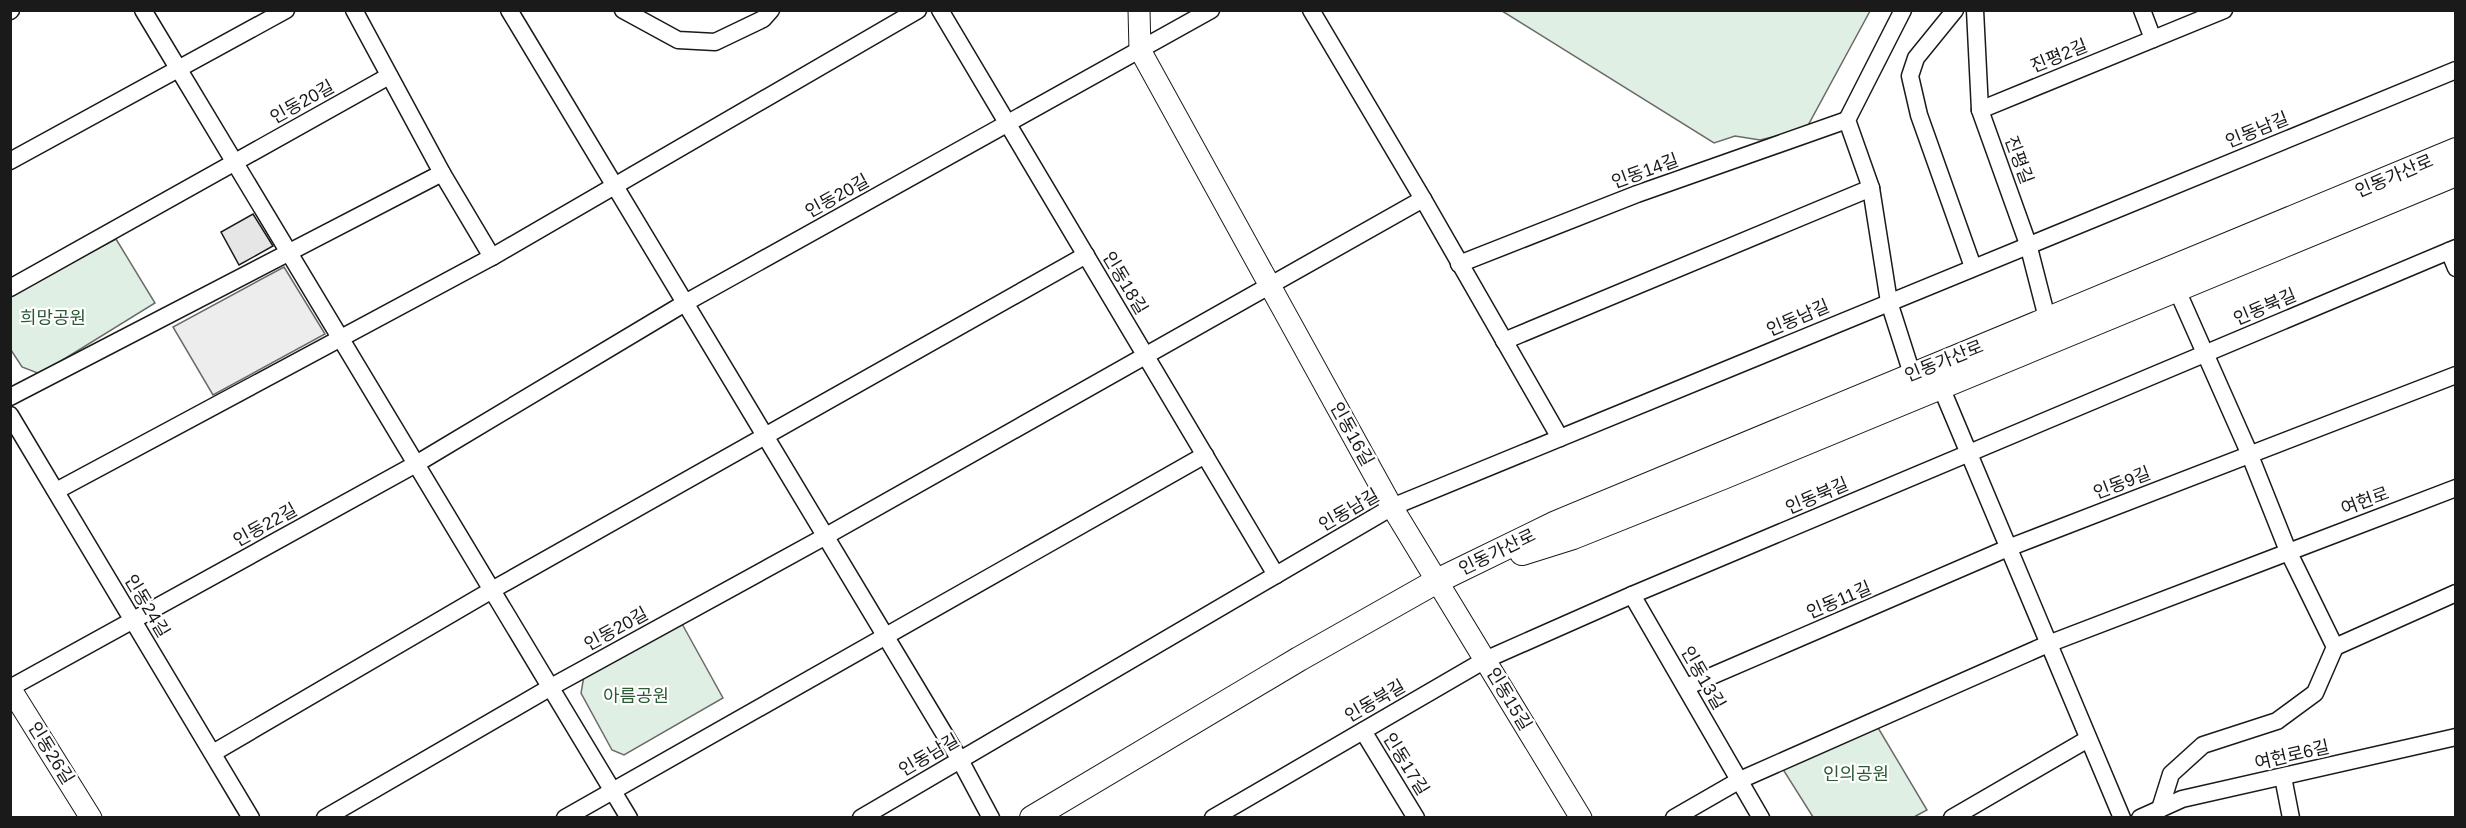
<svg xmlns="http://www.w3.org/2000/svg" width="2466" height="828" font-family="Arial,'Noto Sans KR',sans-serif">
<style>
.green{fill:#e0efe3;stroke:#6a6a6a;stroke-width:1.5}
.parking{fill:#ededed;stroke:#6a6a6a;stroke-width:1.5}
.building{fill:#e6e6e6;stroke:#1a1a1a;stroke-width:1.5}
.lines{fill:none;stroke-linecap:round;stroke-linejoin:round}
.minor-casing{stroke:#1a1a1a;stroke-width:19}
.tertiary-casing{stroke:#1a1a1a;stroke-width:23}
.secondary-casing{stroke:#1a1a1a;stroke-width:26}
.minor{stroke:#fff;stroke-width:16}
.tertiary{stroke:#fff;stroke-width:21}
.secondary{stroke:#fff;stroke-width:24}
.labels{text-anchor:middle;stroke-width:4.5;stroke-linejoin:round;paint-order:stroke}
.street-label{font-size:18px;fill:#1a1a1a;stroke:#fff}
.park-label{font-size:18px;fill:#2b5a34;stroke:#fff}
</style>
<rect width="100%" height="100%" fill="#fff"/>
<g class="green">
<polygon points="1502,11 1870,11 1806,129 1760,140 1735,136 1714,143"/>
<polygon points="116,239 155,303 40,374 22,367 11,350 11,295"/>
<polygon points="681,622 723,698 624,755 612,750 581,693 585,670"/>
<polygon points="1874,721 1927,810 1914,817 1813,817 1784,771 1780,760"/>
</g>
<polygon class="parking" points="284,267 325,334 213,395 173,327"/>
<polygon class="building" points="253,214 273,246 239,265 221,232"/>
<g class="lines">
<g class="minor-casing">
<g id="minor">
<polyline points="143,10 629,818"/>
<polyline points="354,10 442,173 492,257"/>
<polyline points="509,10 960,760 991,818"/>
<polyline points="623,10 678,40 715,42 763,19 771,10"/>
<polyline points="940,10 1276,575"/>
<polyline points="1311,10 1423,199 1560,438"/>
<polyline points="1903,10 1847,120 1871,188 1889,302 1912,374"/>
<polyline points="1955,10 1916,58 1910,76 1919,115 1973,267"/>
<polyline points="1975,10 1980,110 2028,244 2047,318"/>
<polyline points="2142,10 2153,39"/>
<polyline points="10,11 11,10"/>
<polyline points="1980,110 2224,10"/>
<polyline points="10,161 286,10"/>
<polyline points="2449,251 2456,268"/>
<polyline points="1459,264 1637,194 1847,120"/>
<polyline points="10,288 389,76"/>
<polyline points="1504,341 1871,188"/>
<polyline points="1941,387 2122,818"/>
<polyline points="10,397 442,173"/>
<polyline points="10,415 251,818"/>
<polyline points="56,491 492,257 918,10"/>
<polyline points="1632,595 1761,818"/>
<polyline points="2335,647 2456,593"/>
<polyline points="1686,687 2008,548 2456,375"/>
<polyline points="10,688 416,464 685,303 1211,10"/>
<polyline points="1363,731 1416,818"/>
<polyline points="213,753 492,590 1086,255"/>
<polyline points="2283,777 2291,818"/>
<polyline points="2160,809 2171,774 2203,745 2277,721 2315,693 2335,647 2288,551 2247,448 2177,290"/>
<polyline points="325,818 551,687 826,536 1423,199"/>
<polyline points="565,818 1205,455"/>
<polyline points="861,818 1392,507 2456,70"/>
<polyline points="1213,818 1485,660 1632,595 2456,248"/>
<polyline points="1674,818 1740,780 2048,644 2456,488"/>
<polyline points="1952,818 2088,739"/>
<polyline points="2140,818 2182,799 2456,737"/>
</g>
</g>
<g class="tertiary-casing">
<g id="tertiary">
<polyline points="1139,10 1140,50 1392,507 1581,818"/>
<polyline points="10,688 91,818"/>
</g>
</g>
<g class="secondary-casing">
<g id="secondary">
<polyline points="1522,553 1573,537 1723,477 2456,174"/>
<polyline points="1032,818 1299,659 1437,581 1556,523 2456,150"/>
</g>
</g>
<use href="#minor" class="minor"/>
<use href="#tertiary" class="tertiary"/>
<use href="#secondary" class="secondary"/>
</g>
<g class="labels">
<g class="street-label">
<text transform="translate(2059 56) rotate(-22)" y="6">진평2길</text>
<text transform="translate(302 102) rotate(-29)" y="6">인동20길</text>
<text transform="translate(2257 130) rotate(-22)" y="6">인동남길</text>
<text transform="translate(2019 160) rotate(70)" y="6">진평길</text>
<text transform="translate(1645 171) rotate(-20)" y="6">인동14길</text>
<text transform="translate(2394 176) rotate(-23)" y="6">인동가산로</text>
<text transform="translate(837 196) rotate(-29)" y="6">인동20길</text>
<text transform="translate(1125 283) rotate(59)" y="6">인동18길</text>
<text transform="translate(2265 307) rotate(-23)" y="6">인동북길</text>
<text transform="translate(1798 318) rotate(-23)" y="6">인동남길</text>
<text transform="translate(1944 361) rotate(-22)" y="6">인동가산로</text>
<text transform="translate(1352 434) rotate(61)" y="6">인동16길</text>
<text transform="translate(2122 483) rotate(-21)" y="6">인동9길</text>
<text transform="translate(1817 496) rotate(-23)" y="6">인동북길</text>
<text transform="translate(2365 501) rotate(-20)" y="6">여헌로</text>
<text transform="translate(1349 510) rotate(-30)" y="6">인동남길</text>
<text transform="translate(265 525) rotate(-29)" y="6">인동22길</text>
<text transform="translate(1497 552) rotate(-26)" y="6">인동가산로</text>
<text transform="translate(1839 600) rotate(-23)" y="6">인동11길</text>
<text transform="translate(147 606) rotate(59)" y="6">인동24길</text>
<text transform="translate(616 629) rotate(-29)" y="6">인동20길</text>
<text transform="translate(1703 678) rotate(60)" y="6">인동13길</text>
<text transform="translate(1509 699) rotate(59)" y="6">인동15길</text>
<text transform="translate(1375 701) rotate(-30)" y="6">인동북길</text>
<text transform="translate(51 753) rotate(58)" y="6">인동26길</text>
<text transform="translate(929 755) rotate(-30)" y="6">인동남길</text>
<text transform="translate(2292 755) rotate(-13)" y="6">여헌로6길</text>
<text transform="translate(1406 764) rotate(58)" y="6">인동17길</text>
</g>
<g class="park-label">
<text x="53" y="324">희망공원</text>
<text x="636" y="702">아름공원</text>
<text x="1856" y="780">인의공원</text>
</g>
</g>
<rect width="2466" height="828" fill="none" stroke="#1a1a1a" stroke-width="24"/>
</svg>
